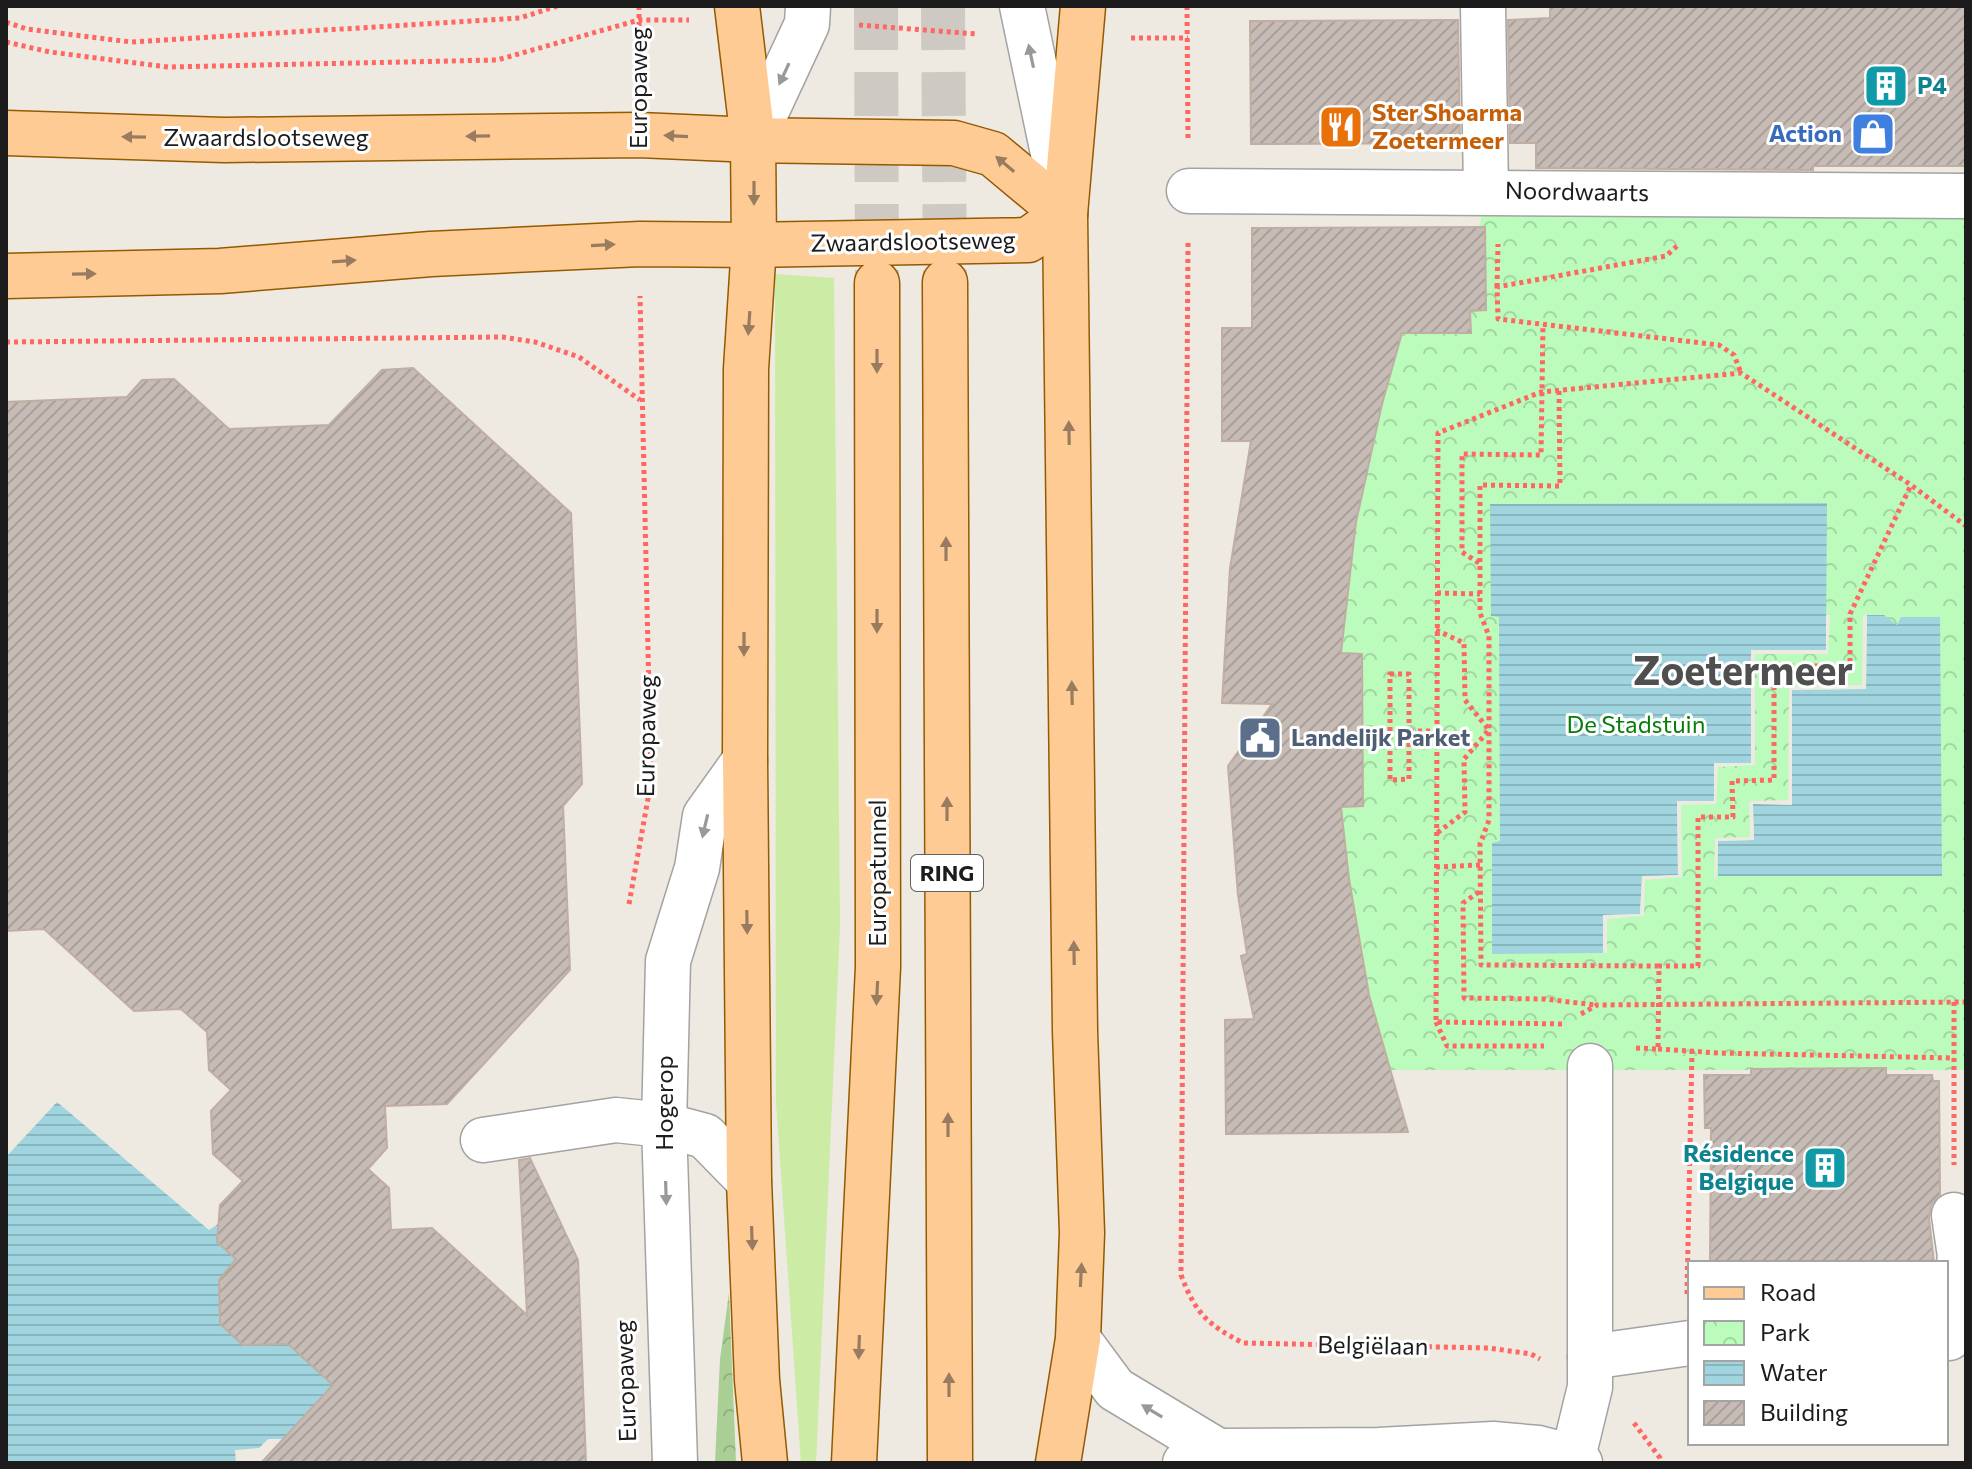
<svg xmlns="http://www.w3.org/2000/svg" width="1972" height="1469" font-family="Commissioner,sans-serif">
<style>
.grass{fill:#cceba5}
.forest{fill:url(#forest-crowns)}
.park{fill:url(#park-crowns)}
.water{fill:url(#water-rules)}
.pier{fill:#eee9e1}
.building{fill:url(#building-hatch);stroke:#c0aea3;stroke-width:2}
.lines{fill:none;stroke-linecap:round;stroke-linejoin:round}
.major-tunnel{stroke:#cecac3;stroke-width:44;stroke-dasharray:44 22;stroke-linecap:butt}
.minor-casing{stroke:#a3a3a3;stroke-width:47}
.major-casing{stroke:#945a00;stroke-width:47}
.path{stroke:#ff6862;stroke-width:5;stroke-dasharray:4 4;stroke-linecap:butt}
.minor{stroke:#fff;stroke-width:44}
.major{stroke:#ffcb95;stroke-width:44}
.oneway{fill:#999}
.oneway2{fill:#997c5f}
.labels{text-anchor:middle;stroke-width:6;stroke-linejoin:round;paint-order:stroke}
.shield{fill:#fff;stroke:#606060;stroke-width:2}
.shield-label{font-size:22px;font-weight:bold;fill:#1c1c1c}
.culture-label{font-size:24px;font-weight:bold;fill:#0d838f;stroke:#fff;text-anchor:start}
.street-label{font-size:24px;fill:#1c1c1c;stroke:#fff}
.food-label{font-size:24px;font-weight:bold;fill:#c56008;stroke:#fff;text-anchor:start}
.shop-label{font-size:24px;font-weight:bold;fill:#366cbe;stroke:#fff;text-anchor:end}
.park-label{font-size:24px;fill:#077d09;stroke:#fff}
.service-label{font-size:24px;font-weight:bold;fill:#4e5e75;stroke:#fff;text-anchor:start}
.town-label{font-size:40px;font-weight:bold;fill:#4f4f4f;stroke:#fff}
</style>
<defs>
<pattern id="forest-crowns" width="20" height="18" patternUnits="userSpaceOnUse" patternTransform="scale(2)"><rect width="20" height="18" fill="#a9cf94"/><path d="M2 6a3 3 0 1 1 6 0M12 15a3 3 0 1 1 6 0" fill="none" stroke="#91b17f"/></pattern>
<pattern id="park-crowns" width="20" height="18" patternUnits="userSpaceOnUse" patternTransform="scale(2)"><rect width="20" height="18" fill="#bbfbbc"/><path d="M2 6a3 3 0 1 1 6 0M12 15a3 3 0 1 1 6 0" fill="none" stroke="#a0d7a1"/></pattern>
<pattern id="water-rules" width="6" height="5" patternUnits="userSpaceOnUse" patternTransform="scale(2)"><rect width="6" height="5" fill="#a0d4de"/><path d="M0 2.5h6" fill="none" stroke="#89b5be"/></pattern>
<pattern id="building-hatch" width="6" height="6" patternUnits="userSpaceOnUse" patternTransform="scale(2)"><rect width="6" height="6" fill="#c6bbb5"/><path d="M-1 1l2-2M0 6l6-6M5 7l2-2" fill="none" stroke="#aaa09b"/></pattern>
</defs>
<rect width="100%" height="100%" fill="#eee9e1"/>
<polygon class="grass" points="775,274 834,278 840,926 816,1463 801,1463 776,1102"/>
<polygon class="forest" points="729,1293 736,1463 715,1463 720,1359"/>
<polygon class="park" points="1966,179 1965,1070 1364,1070 1299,718 1392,328 1462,325 1486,191"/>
<g class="water">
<polygon points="1827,503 1826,650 1751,650 1751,763 1715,763 1714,801 1677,801 1678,875 1642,877 1640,914 1603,915 1603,953 1492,954 1492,843 1500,841 1499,617 1491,616 1490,504"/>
<polygon points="1867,615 1884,615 1897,625 1901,617 1940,617 1942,876 1718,876 1718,841 1754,840 1753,804 1792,804 1792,690 1866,689"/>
<polygon points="57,1102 209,1230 218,1224 217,1242 236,1259 219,1280 220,1324 243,1345 288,1344 333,1385 284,1439 268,1439 259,1448 235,1450 236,1463 6,1463 6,1157"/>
</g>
<g class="pier">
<polygon points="1826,615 1830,615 1828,654 1755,654 1755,765 1718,767 1716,804 1681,805 1682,877 1645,880 1644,916 1607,919 1607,953 1603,953 1603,915 1640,914 1642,876 1678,875 1677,801 1714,801 1714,763 1751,763 1751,650 1826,650"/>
<polygon points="1863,615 1867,615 1866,689 1792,690 1792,805 1753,804 1754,840 1718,841 1716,880 1714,876 1715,838 1750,837 1749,804 1751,801 1788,800 1789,687 1862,685"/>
</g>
<g class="building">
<polygon points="1550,6 1966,6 1966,166 1813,166 1813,170 1536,168 1536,143 1510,143 1508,20 1550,18"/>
<polygon points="1458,20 1460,143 1251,144 1250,21"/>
<polygon points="1485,227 1486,310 1470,311 1471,333 1402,333 1382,404 1356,522 1341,653 1362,654 1363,806 1341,807 1349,879 1369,995 1408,1132 1226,1134 1225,1020 1254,1019 1241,956 1247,954 1238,895 1228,766 1272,704 1222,703 1230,568 1251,441 1222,441 1222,328 1252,328 1252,228"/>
<polygon points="413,368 571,513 582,784 563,806 570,970 447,1104 385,1106 387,1148 368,1169 389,1188 391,1230 432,1228 527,1315 519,1160 530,1158 578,1260 586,1463 261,1463 333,1385 288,1344 243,1345 220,1324 219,1280 236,1259 217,1242 220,1205 243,1181 213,1154 211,1111 231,1090 209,1070 207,1032 181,1009 134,1011 44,929 6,931 6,402 127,397 142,380 174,379 229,429 329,425 382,370"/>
<polygon points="1886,1068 1886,1075 1932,1075 1933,1081 1939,1081 1940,1195 1931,1205 1929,1218 1934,1263 1710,1263 1711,1128 1705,1128 1704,1075 1751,1075 1751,1069"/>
</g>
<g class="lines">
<g class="major-tunnel">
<polyline points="876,6 877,280"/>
<polyline points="943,6 945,280"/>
</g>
<g class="minor-casing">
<g id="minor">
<polyline points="1022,6 1062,196"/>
<polyline points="1483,6 1486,191"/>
<polyline points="753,140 807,24 808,6"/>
<polyline points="1189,191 1966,196"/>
<polyline points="483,1140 616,1120 664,1125 705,1136 749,1181"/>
<polyline points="1949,1338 1960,1256 1954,1215"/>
<polyline points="1078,1339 1115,1389 1218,1451"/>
<polyline points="1590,1357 1690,1343"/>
<polyline points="1573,1457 1590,1387 1590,1066"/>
<polyline points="675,1463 664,1125 668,961 697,868 705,816 745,760"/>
<polyline points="1185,1463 1218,1451 1379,1450 1493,1444 1538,1448 1573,1457 1580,1463"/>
</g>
</g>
<g class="major-casing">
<g id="major">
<polyline points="737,6 753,140 754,245 746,369 745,760 749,1181 757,1380 765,1463"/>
<polyline points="6,133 224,140 639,135 753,140 954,143 993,154 1065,214"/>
<polyline points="6,276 220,271 431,254 640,244 754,245 1028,240 1065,214"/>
<polyline points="945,282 950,1463"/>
<polyline points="854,1463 878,967 877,283"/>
<polyline points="1058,1463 1078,1339 1082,1233 1075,1031 1065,214 1083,6"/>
</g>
</g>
<g class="path">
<polyline points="639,6 639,86"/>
<polyline points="1187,6 1188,141"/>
<polyline points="6,22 27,29 131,42 520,18 557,6"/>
<polyline points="859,25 977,34"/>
<polyline points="1131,38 1188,38"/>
<polyline points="6,42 50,52 168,67 497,60 639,20 689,20"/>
<path d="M1188 243 1181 1275C1196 1314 1207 1324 1243 1343L1489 1348 1531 1354 1540 1359"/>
<polyline points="1677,246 1666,256 1497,287 1498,319 1719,345 1734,355 1741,373"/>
<polyline points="1497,287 1498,244"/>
<polyline points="6,342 502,337 535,342 579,357 640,400"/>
<polyline points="1559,391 1560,486 1480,485 1480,613 1489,636 1489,820 1480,844 1481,965 1659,966"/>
<polyline points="1479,563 1462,552 1462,454 1541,455 1543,324"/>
<polyline points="1437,593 1480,594"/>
<polyline points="1436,630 1464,643 1465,700 1489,730 1464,759 1465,812 1437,833"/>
<polygon points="1390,674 1409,674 1409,779 1390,780"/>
<polyline points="1358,730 1390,730"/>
<polyline points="1410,731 1437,731"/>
<polyline points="1436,867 1480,865"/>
<polyline points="1479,892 1463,903 1464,998 1545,999 1595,1005"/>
<polyline points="629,904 651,782 640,296"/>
<polyline points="1954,1002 1954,1165"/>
<polyline points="1581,1014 1597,1005 1966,1002"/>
<polyline points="1436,1022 1447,1046 1544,1046"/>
<polyline points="1562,1024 1436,1022 1438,433 1541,392 1741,373 1911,485 1966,526"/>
<polyline points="1636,1048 1658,1049 1659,966 1698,966 1698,817 1733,817 1732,781 1774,780 1774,666 1850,666 1850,614 1911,485"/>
<polyline points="1658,1049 1719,1053 1954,1058"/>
<polyline points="1687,1294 1692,1051"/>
<polyline points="1634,1423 1660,1458 1661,1463"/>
</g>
<use href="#minor" class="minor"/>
<use href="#major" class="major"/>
</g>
<defs><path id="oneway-solid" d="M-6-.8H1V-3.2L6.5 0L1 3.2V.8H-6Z" transform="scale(2)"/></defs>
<g class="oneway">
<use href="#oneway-solid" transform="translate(1031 56) rotate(-102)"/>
<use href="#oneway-solid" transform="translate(784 74) rotate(115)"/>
<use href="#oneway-solid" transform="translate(705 826) rotate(103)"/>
<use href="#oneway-solid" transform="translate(666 1193) rotate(88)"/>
<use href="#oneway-solid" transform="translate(1152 1411) rotate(-149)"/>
</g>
<g class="oneway2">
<use href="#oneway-solid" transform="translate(478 136) rotate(179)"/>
<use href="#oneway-solid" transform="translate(676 136) rotate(-177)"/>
<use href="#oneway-solid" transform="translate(134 137) rotate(-179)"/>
<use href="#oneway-solid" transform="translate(1005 164) rotate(-140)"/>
<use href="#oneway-solid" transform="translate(754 193) rotate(90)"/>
<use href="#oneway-solid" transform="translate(603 245) rotate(-3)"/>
<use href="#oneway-solid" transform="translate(344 261) rotate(-4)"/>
<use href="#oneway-solid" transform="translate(84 274) rotate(-1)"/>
<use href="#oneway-solid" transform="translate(749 323) rotate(94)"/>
<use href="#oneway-solid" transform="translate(877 361) rotate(90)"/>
<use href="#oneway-solid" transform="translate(1069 433) rotate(-91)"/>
<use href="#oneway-solid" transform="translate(946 549) rotate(-90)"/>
<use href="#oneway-solid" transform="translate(877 621) rotate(90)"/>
<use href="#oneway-solid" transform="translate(744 644) rotate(90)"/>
<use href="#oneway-solid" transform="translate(1072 693) rotate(-91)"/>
<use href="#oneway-solid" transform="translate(947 809) rotate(-90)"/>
<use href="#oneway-solid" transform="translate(747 922) rotate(89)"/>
<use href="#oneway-solid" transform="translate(1074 953) rotate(-91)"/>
<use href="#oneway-solid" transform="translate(877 993) rotate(93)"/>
<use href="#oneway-solid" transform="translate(948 1125) rotate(-90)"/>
<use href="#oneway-solid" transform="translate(752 1238) rotate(88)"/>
<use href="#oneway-solid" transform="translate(1081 1275) rotate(-87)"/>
<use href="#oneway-solid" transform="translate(859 1347) rotate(92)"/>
<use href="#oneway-solid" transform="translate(949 1385) rotate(-90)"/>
</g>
<defs>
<g id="building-square" transform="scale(2.3)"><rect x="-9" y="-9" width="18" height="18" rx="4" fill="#0f9aa8" stroke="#fff"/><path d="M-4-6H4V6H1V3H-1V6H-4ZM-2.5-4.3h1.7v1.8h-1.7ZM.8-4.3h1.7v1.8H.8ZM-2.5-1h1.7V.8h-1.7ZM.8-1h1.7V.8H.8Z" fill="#fff"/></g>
<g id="restaurant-square" transform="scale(2.3)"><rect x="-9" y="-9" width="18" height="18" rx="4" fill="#e8710a" stroke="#fff"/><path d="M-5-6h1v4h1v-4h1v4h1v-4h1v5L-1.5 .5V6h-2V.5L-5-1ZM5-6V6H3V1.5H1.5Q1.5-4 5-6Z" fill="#fff"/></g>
<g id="shop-square" transform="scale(2.3)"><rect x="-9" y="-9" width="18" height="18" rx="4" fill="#3f7fe0" stroke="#fff"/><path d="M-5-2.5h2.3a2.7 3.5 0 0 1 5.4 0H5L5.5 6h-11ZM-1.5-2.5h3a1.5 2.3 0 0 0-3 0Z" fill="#fff"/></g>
<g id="civic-square" transform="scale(2.3)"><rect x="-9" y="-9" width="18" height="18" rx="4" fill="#5c6f8a" stroke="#fff"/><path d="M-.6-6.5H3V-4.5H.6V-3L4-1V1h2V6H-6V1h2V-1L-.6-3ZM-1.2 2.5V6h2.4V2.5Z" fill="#fff"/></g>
</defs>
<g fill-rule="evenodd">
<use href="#building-square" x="1886" y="86"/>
<use href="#restaurant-square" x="1341" y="127"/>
<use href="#shop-square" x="1873" y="134"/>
<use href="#civic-square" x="1260" y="738"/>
<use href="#building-square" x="1825" y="1168"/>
</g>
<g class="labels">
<rect class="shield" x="911" y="855" width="72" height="36" rx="6"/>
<g class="shield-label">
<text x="947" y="881">RING</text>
</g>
<g class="culture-label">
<text x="1917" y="94">P4</text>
<text x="1794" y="1162" text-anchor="end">Résidence<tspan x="1794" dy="28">Belgique</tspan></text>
</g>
<g class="street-label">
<text transform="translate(639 88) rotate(-90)" y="8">Europaweg</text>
<text x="266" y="146">Zwaardslootseweg</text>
<text transform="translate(1577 192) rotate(1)" y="8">Noordwaarts</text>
<text transform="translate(913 242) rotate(-1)" y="8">Zwaardslootseweg</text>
<text transform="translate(647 736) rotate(-89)" y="8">Europaweg</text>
<text transform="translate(878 873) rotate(-90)" y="8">Europatunnel</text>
<text transform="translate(665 1103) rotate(-90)" y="8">Hogerop</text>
<text transform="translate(1373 1346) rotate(1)" y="8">Belgiëlaan</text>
<text transform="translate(626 1381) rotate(-92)" y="8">Europaweg</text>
</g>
<g class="food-label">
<text x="1372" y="121">Ster Shoarma<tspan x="1372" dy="28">Zoetermeer</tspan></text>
</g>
<g class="shop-label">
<text x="1842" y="142">Action</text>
</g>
<g class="park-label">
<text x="1636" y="733">De Stadstuin</text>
</g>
<g class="service-label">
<text x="1291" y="746">Landelijk Parket</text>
</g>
<g class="town-label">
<text x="1743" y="685">Zoetermeer</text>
</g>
</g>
<rect width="1972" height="1469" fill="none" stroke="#1c1c1c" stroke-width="16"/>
<rect x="1688" y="1261" width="260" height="184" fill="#ffffff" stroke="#a4a4a4" stroke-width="2"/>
<rect x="1704" y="1287" width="40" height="12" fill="#ffcb95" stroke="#a4a4a4" stroke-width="2"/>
<text x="1760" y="1301" font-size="24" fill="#1c1c1c">Road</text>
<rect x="1704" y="1321" width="40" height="24" fill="url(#park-crowns)" stroke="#a4a4a4" stroke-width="2"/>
<text x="1760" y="1341" font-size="24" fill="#1c1c1c">Park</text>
<rect x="1704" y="1361" width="40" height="24" fill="url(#water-rules)" stroke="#a4a4a4" stroke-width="2"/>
<text x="1760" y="1381" font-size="24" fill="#1c1c1c">Water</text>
<rect x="1704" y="1401" width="40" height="24" fill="url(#building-hatch)" stroke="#a4a4a4" stroke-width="2"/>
<text x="1760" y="1421" font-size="24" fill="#1c1c1c">Building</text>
</svg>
